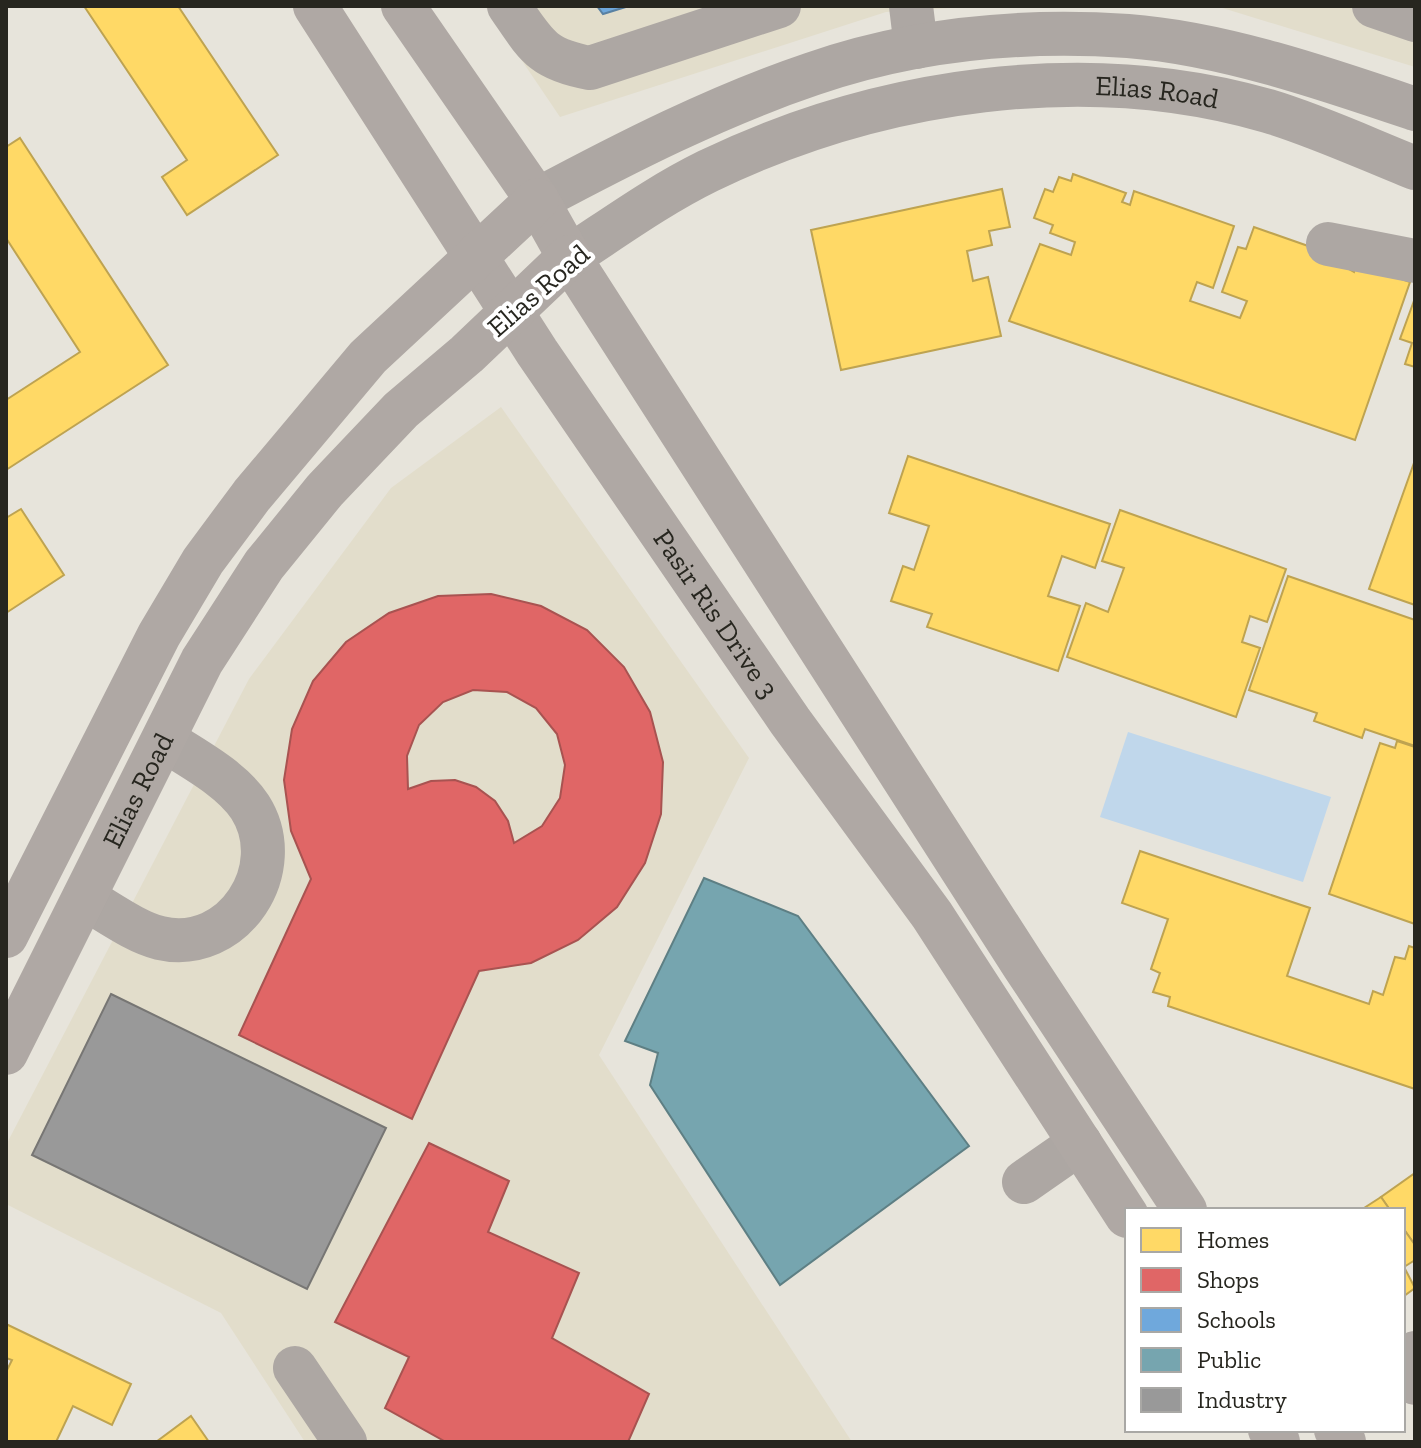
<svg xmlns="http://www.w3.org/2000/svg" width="1421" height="1448" font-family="'Zilla Slab',serif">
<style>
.built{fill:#e2ddcb}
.water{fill:#c0d7eb}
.homes{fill:#ffd966;stroke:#bea351;stroke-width:2}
.shops{fill:#e06666;stroke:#a85351;stroke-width:2;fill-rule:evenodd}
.schools{fill:#6fa8dc;stroke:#5981a3;stroke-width:2}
.public{fill:#76a5af;stroke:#5e7f84;stroke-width:2}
.industry{fill:#999;stroke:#777674;stroke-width:2}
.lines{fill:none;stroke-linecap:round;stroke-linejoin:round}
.minor{stroke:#ada7a3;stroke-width:44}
.major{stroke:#afa8a4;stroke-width:44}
.labels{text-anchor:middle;stroke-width:8;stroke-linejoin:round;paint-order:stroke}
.street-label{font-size:28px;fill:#27261f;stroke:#fff}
</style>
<rect width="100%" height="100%" fill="#e7e4db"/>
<g class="built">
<polygon points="485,6 983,6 886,12 560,117"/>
<polygon points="1216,6 1415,6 1415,67"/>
<polygon points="501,407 749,758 599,1055 852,1442 305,1442 221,1313 6,1204 6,1145 249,679 391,488"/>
</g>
<polygon class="water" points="1128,732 1331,797 1303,882 1100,817"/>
<g class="homes">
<polygon points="84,6 178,6 278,155 187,215 162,177 187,160"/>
<polygon points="20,138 168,365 6,470 6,400 80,352 6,238 6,147"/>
<polygon points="1073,174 1126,193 1122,202 1130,205 1134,191 1234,226 1213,288 1197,282 1190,301 1240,318 1247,301 1222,292 1238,247 1246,249 1254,227 1311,247 1354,272 1356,263 1410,282 1355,440 1009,321 1040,244 1071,255 1075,242 1050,233 1053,225 1034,218 1045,189 1053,192 1059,177 1071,181"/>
<polygon points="1002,189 1010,227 989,231 992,245 967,251 973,281 988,277 1001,336 841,370 811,230"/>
<polygon points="1415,298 1415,367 1405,364 1412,343 1400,339"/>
<polygon points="908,456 1110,524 1095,568 1062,556 1048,596 1080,606 1058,671 927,627 932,614 891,601 903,566 914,570 929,526 889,513"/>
<polygon points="1415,460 1415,605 1369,589"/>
<polygon points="21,509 64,575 6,613 6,518"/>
<polygon points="1120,510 1286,569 1267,622 1250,616 1242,642 1260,648 1236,717 1067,657 1086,603 1108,612 1124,568 1102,561"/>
<polygon points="1288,576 1415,620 1415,746 1365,729 1362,738 1314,721 1317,713 1249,690"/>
<polygon points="1397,741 1415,747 1415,924 1329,894 1380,743 1395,748"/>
<polygon points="1140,851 1310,908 1287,976 1369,1004 1373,991 1383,995 1395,957 1405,959 1409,946 1415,948 1415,1089 1168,1006 1170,997 1153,992 1160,973 1151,969 1168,919 1122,903"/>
<polygon points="1415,1173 1415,1245 1403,1228 1403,1210 1390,1210 1381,1197"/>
<polygon points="1381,1197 1390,1210 1361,1210"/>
<polygon points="1403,1228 1415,1245 1415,1260 1404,1267 1415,1288 1404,1296"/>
<polygon points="6,1324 131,1384 112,1425 73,1406 56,1442 6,1442 6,1372 12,1360 6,1358"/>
<polygon points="191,1416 209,1442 156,1442"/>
</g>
<g class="shops">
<path d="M491 594 541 606 587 630 624 667 650 712 663 762 661 814 645 863 617 907 578 940 531 963 479 971 412 1119 239 1035 311 879 291 831 284 780 292 729 313 681 346 642 389 613 438 596ZM473 690 507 692 536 708 557 734 565 765 560 798 542 826 514 843 508 821 495 801 476 787 455 780 431 781 408 789 407 756 419 725 443 702Z"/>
<polygon points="429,1143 509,1181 488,1232 579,1273 552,1338 649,1394 628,1442 446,1442 385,1408 409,1357 335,1322"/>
</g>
<polygon class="schools" points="597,6 629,6 603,14"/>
<polygon class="public" points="704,878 798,916 969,1146 780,1285 650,1085 658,1053 625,1041"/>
<polygon class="industry" points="111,994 386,1128 307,1289 32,1155"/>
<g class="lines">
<g class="minor">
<path d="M509 6C536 45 541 59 590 68L779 6"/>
<polyline points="911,6 916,47"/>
<polyline points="1374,6 1415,20"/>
<path d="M537 200C625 153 717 106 812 74 913 39 1022 29 1128 36 1222 43 1327 79 1415 109"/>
<polyline points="1328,244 1415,261"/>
<path id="s1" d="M569 257C615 227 659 195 708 171 878 89 1085 58 1268 111 1318 126 1367 149 1415 168"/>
<path d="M84 898C107 911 135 932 160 938 234 955 289 868 250 807 232 779 192 758 164 740"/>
<polyline points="1024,1182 1080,1143"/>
<polyline points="1415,1353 1410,1373 1415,1383"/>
<polyline points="295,1368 345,1442"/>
</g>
<g class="major">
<path id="s2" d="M315 6 537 352 790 721 932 915 1127 1216"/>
<polyline points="403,6 537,200 569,257 1024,966 1185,1210"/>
<polyline points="6,936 159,635 203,561 252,495 368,357 537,200"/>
<path id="s3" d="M6 1053 202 661 264 565 325 490 401 410 467 354 569 257"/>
<polyline points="1270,1430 1278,1442"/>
<polyline points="1336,1430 1344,1442"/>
</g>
</g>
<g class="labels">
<g class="street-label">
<text dy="10" stroke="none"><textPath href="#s1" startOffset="626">Elias Road</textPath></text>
<text transform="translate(538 290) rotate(-41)" y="10">Elias Road</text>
<text dy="10" stroke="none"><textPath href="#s2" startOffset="728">Pasir Ris Drive 3</textPath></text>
<text dy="10" stroke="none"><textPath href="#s3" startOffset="294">Elias Road</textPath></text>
</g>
</g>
<rect width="1421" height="1448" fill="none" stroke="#27261f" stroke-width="16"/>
<rect x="1125" y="1208" width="280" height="224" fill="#ffffff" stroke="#a9a8a5" stroke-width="2"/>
<rect x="1141" y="1228" width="40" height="24" fill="#ffd966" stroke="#a9a8a5" stroke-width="2"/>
<text x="1197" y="1248" font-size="24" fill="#27261f">Homes</text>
<rect x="1141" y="1268" width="40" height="24" fill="#e06666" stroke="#a9a8a5" stroke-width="2"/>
<text x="1197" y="1288" font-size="24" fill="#27261f">Shops</text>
<rect x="1141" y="1308" width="40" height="24" fill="#6fa8dc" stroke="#a9a8a5" stroke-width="2"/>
<text x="1197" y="1328" font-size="24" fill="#27261f">Schools</text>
<rect x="1141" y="1348" width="40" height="24" fill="#76a5af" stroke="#a9a8a5" stroke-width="2"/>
<text x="1197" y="1368" font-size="24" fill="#27261f">Public</text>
<rect x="1141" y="1388" width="40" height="24" fill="#999999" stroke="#a9a8a5" stroke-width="2"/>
<text x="1197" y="1408" font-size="24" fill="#27261f">Industry</text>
</svg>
